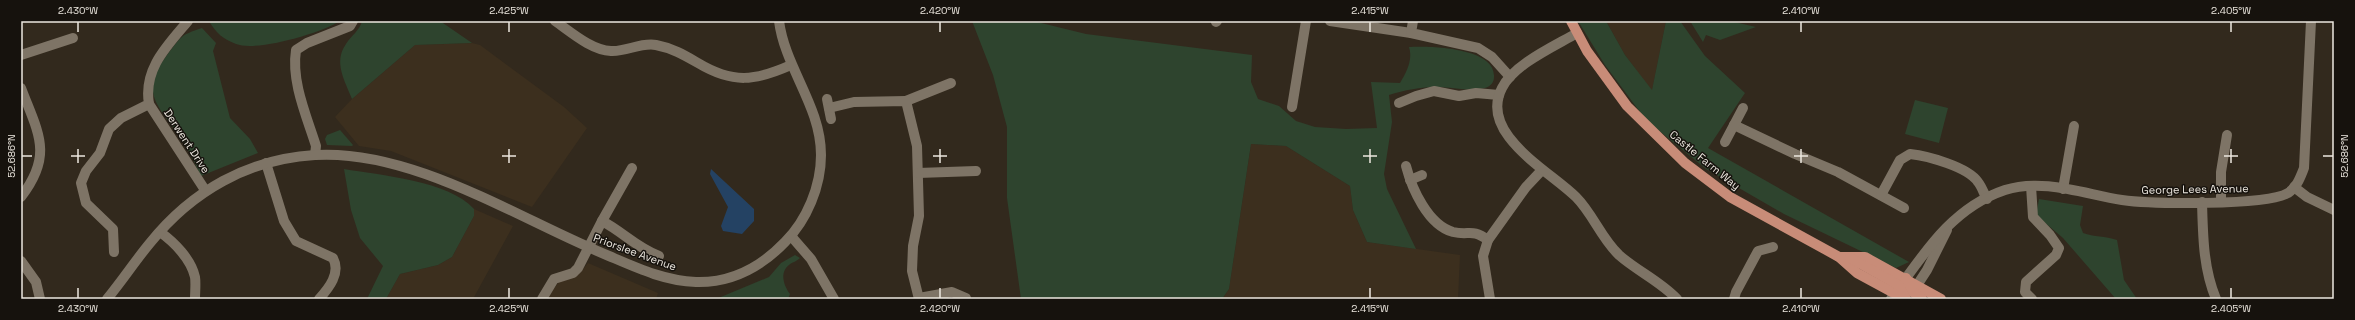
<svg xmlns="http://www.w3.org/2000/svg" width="2355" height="320" font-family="'Space Grotesk',sans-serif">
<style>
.built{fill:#3c2f1e}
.green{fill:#2e442e}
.water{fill:#244263}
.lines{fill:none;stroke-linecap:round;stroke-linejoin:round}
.street{stroke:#7e7466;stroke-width:10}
.secondary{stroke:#7e7466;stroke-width:10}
.primary{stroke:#c88c78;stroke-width:10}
.ticks{fill:none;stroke:#ede8e0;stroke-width:1.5}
.labels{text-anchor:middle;stroke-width:3;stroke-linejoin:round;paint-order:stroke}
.street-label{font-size:11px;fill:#ede8e0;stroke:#16120d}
.neatline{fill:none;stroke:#ede8e0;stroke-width:1.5}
.ticks-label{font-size:10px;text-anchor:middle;fill:#ede8e0}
</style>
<rect width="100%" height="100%" fill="#32291d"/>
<g class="built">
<polygon points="1606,21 1666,21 1652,91 1625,55"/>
<polygon points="472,43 480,45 564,107 587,128 532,207 391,151 359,146 335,117 352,99 415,45"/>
<polygon points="1251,144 1286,146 1350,186 1353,210 1367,242 1460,255 1458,299 1222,299 1229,289"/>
<polygon points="474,209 513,226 473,299 386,299 400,274 438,265 452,257 474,216"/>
<polygon points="588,263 658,293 656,299 546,298 560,281 580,273"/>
</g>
<g class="green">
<path d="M209 21H340C321 33 257 52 236 44 223 39 216 33 209 21Z"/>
<path d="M362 21H440L472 43 415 45 352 99C345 81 333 62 346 44 351 36 360 30 362 21Z"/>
<path d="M972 21H1033L1086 34 1252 55 1251 82 1258 99 1279 106 1296 121 1315 127 1346 129 1377 128 1371 82 1400 83C1407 72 1413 59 1409 47 1428 46 1496 47 1494 77 1494 82 1491 86 1485 88 1471 92 1452 87 1437 87 1421 87 1404 90 1389 95L1392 122 1384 174 1387 189 1416 249 1367 242 1353 210 1350 186 1286 146 1251 144 1229 289 1222 299H1021L1007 198V127L993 75Z"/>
<polygon points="1578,21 1606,21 1625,55 1652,90 1666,21 1680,21 1705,56 1745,93 1708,148 1909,262 1896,268 1784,214 1706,169 1646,120 1605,65"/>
<polygon points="1690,21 1730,21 1756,27 1720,40 1706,35 1703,42"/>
<path d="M202 28 216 43 213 51 230 118 250 139 258 153 201 176C194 162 188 148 179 136 157 104 139 92 167 55 181 37 180 35 202 28Z"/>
<polygon points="1915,100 1948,108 1939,143 1905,134"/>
<polygon points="340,130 353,145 352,146 327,145 325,139 327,135"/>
<path d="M344 169C379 175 450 181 474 209V216L452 257 438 265 400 274 386 299H367L383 266 360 238 351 210Z"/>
<path d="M2039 199 2083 206 2080 225 2083 233C2094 237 2105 236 2117 240L2124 280 2137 299H2116L2063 238 2036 215Z"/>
<path d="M795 255 800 258C796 262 792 262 789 265 779 273 784 286 790 294L788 299H716L769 277 781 263Z"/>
</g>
<polygon class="water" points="711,169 754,209 754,221 742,234 723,231 721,226 728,207 710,174"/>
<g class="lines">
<g class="street">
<path d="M555 21C571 32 591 50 611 51 626 52 641 42 656 45 672 48 684 55 698 63 733 84 755 81 791 65"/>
<polyline points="1330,21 1411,33"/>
<polyline points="1413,21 1411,33 1478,48 1492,57 1510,77"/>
<polyline points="1216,22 1217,21"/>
<polyline points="21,55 73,38"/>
<path d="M21 88C38 133 54 154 21 197"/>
<polyline points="827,99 831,119"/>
<polyline points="906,101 951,83"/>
<polyline points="1399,103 1416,96 1434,91 1459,96 1476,93 1499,95"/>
<polyline points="149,104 205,190"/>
<polyline points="1292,107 1306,21"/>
<polyline points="829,108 854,102 906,101 917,146 919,216 913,246 912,271 919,299"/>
<polyline points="1734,125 1795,154 1838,172 1904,208"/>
<polyline points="1725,142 1743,108"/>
<path d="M315 155 316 146C307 117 291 82 296 50L307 43 350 26 353 21"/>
<path d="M266 163 284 221 296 241 333 258C341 273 329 288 319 299"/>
<path d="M1406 166C1412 189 1428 225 1453 232 1470 236 1471 228 1488 240"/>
<path d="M632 168 602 221C623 232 637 248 659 256"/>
<polyline points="918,173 976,171"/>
<polyline points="1410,180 1422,175"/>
<polyline points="2031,186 2033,217 2050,235 2059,248 2056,255 2026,282 2025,292 2032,299"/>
<polyline points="2294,187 2307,197 2334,210"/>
<polyline points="2063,189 2074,126"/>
<path d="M1881 195 1900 160 1910 154C1928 156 1968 167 1978 182 1982 187 1984 194 1987 199"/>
<path d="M2202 202C2203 235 2203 268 2216 299"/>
<polyline points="2221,202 2221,172 2227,135"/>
<path d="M160 232C174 242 191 259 195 277 196 283 195 292 195 299"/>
<polyline points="791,236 811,259 834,299"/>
<path d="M114 252 113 229 86 203 81 183 86 171 100 153 109 129 121 118 149 104C143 69 167 46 188 21"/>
<polyline points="21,261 36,282 40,299"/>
<polyline points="919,298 952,292 966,298"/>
<polyline points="542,299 554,279 573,273 578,268 602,221"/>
<polyline points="1490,299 1483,256 1488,240 1526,187 1542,170"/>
<polyline points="1734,299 1736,292 1758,251 1773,247"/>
</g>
<g class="secondary">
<path d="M1577 33C1555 46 1514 64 1502 88 1478 134 1550 171 1576 197 1593 214 1601 238 1619 255 1637 271 1660 281 1677 299"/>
<polyline points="1912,293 1927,270 1947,230"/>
<path d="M107 299C122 281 135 261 150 243 192 191 248 159 315 155 414 149 520 220 609 256 637 268 665 281 696 282 731 283 761 267 785 242 807 220 821 186 821 155 821 106 785 68 779 21"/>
<path d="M1891 299C1923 255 1951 208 2005 190 2043 178 2084 194 2122 200 2150 204 2266 206 2288 193 2297 187 2300 178 2304 168L2311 21"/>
</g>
<g class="primary">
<polyline points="1571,21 1587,51 1627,106 1685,163 1730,197 1839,257 1857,273 1905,299"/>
<polyline points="1839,257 1865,257 1941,299"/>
<polyline points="1850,258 1900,286 1906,299"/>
<polyline points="1906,278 1913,292 1922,299"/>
</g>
</g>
<path class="ticks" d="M78 22V32M509 22V32M940 22V32M1370 22V32M1801 22V32M2231 22V32M78 149V163M509 149V163M940 149V163M1370 149V163M1801 149V163M2231 149V163M22 156H32M71 156H85M502 156H516M933 156H947M1363 156H1377M1794 156H1808M2224 156H2238M2323 156H2333M78 288V298M509 288V298M940 288V298M1370 288V298M1801 288V298M2231 288V298"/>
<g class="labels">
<g class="street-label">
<text transform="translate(187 141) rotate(57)" y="4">Derwent Drive</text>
<text transform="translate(1705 160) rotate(39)" y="4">Castle Farm Way</text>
<text transform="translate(2195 189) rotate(-1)" y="4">George Lees Avenue</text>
<text transform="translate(635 252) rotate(20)" y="4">Priorslee Avenue</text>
</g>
</g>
<rect width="2355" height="320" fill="none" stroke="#16120d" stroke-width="44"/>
<rect x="22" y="22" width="2311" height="276" class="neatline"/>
<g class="ticks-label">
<text x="78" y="14">2.430°W</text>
<text x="509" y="14">2.425°W</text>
<text x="940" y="14">2.420°W</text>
<text x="1370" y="14">2.415°W</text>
<text x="1801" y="14">2.410°W</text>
<text x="2231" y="14">2.405°W</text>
<text transform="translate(11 156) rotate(-90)" y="4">52.686°N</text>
<text transform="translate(2344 156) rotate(-90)" y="4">52.686°N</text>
<text x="78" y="312">2.430°W</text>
<text x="509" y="312">2.425°W</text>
<text x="940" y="312">2.420°W</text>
<text x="1370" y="312">2.415°W</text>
<text x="1801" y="312">2.410°W</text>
<text x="2231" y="312">2.405°W</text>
</g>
</svg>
